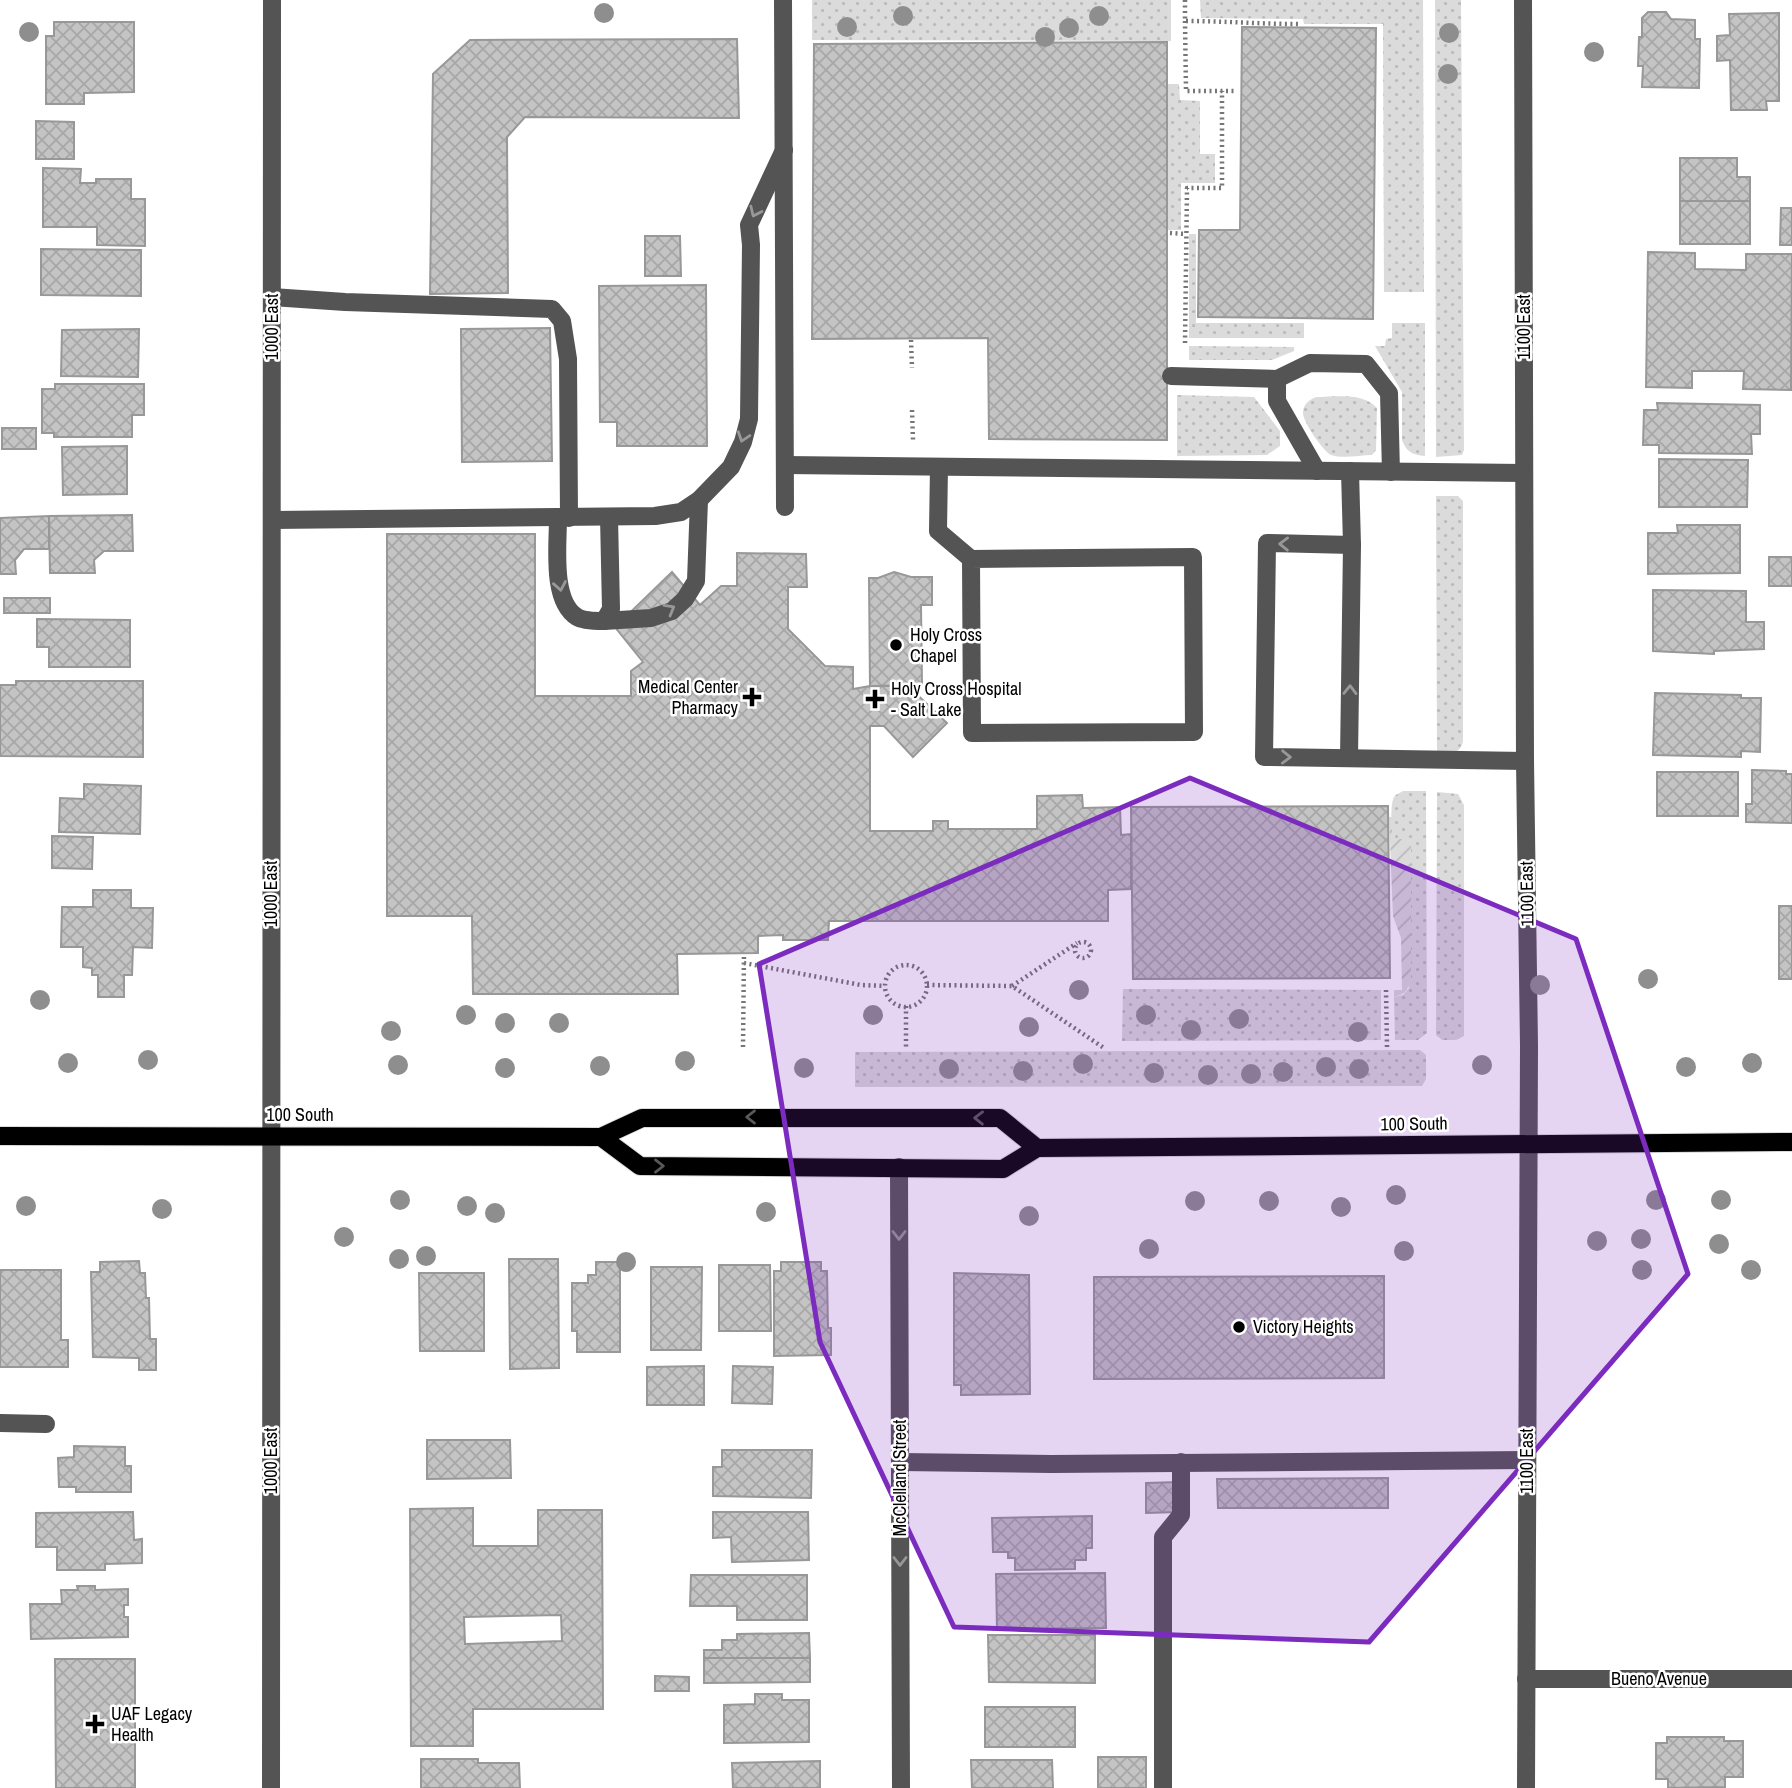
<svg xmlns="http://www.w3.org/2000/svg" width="1792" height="1788" font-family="'Archivo Narrow',sans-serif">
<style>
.grass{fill:url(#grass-dots)}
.garden{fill:url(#garden-furrows)}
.building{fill:url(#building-cross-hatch);stroke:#989898;stroke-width:2;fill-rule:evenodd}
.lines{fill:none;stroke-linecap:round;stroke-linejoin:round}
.major-casing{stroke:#dbdbdb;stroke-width:20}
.path{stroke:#767676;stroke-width:4.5;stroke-dasharray:2 3.5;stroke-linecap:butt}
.minor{stroke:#545454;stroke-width:18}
.major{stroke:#000;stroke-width:18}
.tree{fill:#8e8e8e}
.oneway{stroke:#989898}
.oneway2{stroke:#595959}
.marked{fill:#7b2cbf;fill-opacity:0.2;stroke:#7b2cbf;stroke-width:5;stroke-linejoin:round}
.poi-dot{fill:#000;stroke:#fff;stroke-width:2.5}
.labels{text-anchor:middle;stroke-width:5;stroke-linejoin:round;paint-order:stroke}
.street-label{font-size:18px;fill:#000;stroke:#fff}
.poi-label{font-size:18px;fill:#000;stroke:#fff;text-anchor:start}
</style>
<defs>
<pattern id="grass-dots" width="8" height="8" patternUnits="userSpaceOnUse" patternTransform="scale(1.75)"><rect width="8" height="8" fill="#dbdbdb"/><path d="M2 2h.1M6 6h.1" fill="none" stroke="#bababa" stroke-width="1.8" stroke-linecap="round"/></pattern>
<pattern id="garden-furrows" width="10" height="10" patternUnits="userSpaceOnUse" patternTransform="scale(1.75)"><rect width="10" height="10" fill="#dbdbdb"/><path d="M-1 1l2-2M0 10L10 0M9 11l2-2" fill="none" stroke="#bababa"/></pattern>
<pattern id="building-cross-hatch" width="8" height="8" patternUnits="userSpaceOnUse" patternTransform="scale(1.75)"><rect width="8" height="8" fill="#c4c4c4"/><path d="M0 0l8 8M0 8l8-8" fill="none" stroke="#a7a7a7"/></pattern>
</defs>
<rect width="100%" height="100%" fill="#fff"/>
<g class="grass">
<polygon points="812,0 1171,0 1171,41 812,40"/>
<polygon points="1200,0 1423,0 1424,292 1384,292 1383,24 1304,24 1303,19 1201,18"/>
<polygon points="1435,0 1461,0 1464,450 1462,455 1436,457"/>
<polygon points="1168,84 1179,84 1180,100 1200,101 1200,154 1215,154 1215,183 1181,183 1181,230 1168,230"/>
<polygon points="1189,234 1196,234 1196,323 1304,323 1304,338 1189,338"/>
<path d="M1392 323H1425V456C1413 455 1406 452 1402 440V392L1375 346H1385L1386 339 1392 338Z"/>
<polygon points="1189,346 1294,347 1294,351 1272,360 1189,360"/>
<polygon points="1177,395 1254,397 1280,431 1280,446 1267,455 1177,456"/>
<path d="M1316 397C1336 397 1363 392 1377 408L1376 450 1372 455C1360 455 1343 459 1331 455 1323 451 1303 422 1303 413 1303 404 1309 400 1316 397Z"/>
<path d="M1436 496H1458L1463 501V741C1460 755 1449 754 1437 755Z"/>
<path d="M1403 791H1426L1427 1033 1418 1040H1395L1394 997 1403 995 1409 988C1405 960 1384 814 1394 797 1396 794 1400 793 1403 791Z"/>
<polygon points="1437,792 1458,794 1464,805 1464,1036 1456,1040 1442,1040 1436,1035"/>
<polygon points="1123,989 1381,990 1381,1040 1122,1041"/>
<polygon points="1420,1050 1426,1055 1426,1079 1422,1086 855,1087 855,1052"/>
</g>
<path class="garden" d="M1389 817H1392V839H1403L1411 846V979C1408 990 1405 994 1394 997V990H1402L1401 938 1393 916Z"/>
<g class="building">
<polygon points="1648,12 1666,12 1671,19 1695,20 1695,39 1700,39 1699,88 1642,87 1643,66 1638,66 1639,37 1642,37 1642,18"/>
<polygon points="1779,13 1779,101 1766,101 1767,110 1731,110 1730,60 1717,61 1717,36 1730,35 1729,14"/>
<polygon points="54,22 134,22 134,92 84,93 84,104 46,104 46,36 54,36"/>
<polygon points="1242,27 1376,28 1373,319 1198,317 1199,230 1240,230"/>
<polygon points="737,39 739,118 525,117 507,137 508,293 430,294 433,74 470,40"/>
<polygon points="1167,42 1167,440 989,439 988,338 812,339 814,44"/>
<polygon points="36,121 74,122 74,159 36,159"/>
<polygon points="1680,158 1737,158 1737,177 1750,177 1750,201 1680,201"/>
<polygon points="43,168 81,169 80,183 96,183 96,179 131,179 131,199 145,199 145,246 97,245 97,227 43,227"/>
<rect x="1680" y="201" width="70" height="43"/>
<polygon points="1781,208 1792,208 1792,245 1780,245"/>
<polygon points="645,236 680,236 681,276 645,276"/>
<polygon points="41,249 141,250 141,296 41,295"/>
<polygon points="1648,252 1695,253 1695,269 1746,270 1746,254 1792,254 1791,390 1743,389 1744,371 1692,371 1692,388 1646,387"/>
<polygon points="706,285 707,446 617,446 617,422 600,422 599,286"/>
<polygon points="550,328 552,461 462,462 461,329"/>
<polygon points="139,329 138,377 61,376 62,330"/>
<polygon points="55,384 144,384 144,415 132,415 132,437 54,437 54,433 42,433 42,389 55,389"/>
<polygon points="1657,403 1760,405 1760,434 1751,434 1752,454 1659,453 1659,445 1643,445 1644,410 1658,410"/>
<rect x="2" y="428" width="34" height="21"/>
<polygon points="127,446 127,494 63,495 62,447"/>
<polygon points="1659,459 1748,460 1747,507 1659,507"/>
<polygon points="132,515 133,551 104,551 94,560 95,573 50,573 49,516"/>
<polygon points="49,516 49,549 24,549 15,560 16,574 0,574 0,518"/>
<polygon points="1677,525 1740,525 1740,573 1648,574 1648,533 1678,533"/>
<polygon points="387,534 535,534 535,696 631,696 631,671 643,662 615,627 672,572 700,605 721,586 737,586 737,553 806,554 807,587 788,587 788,629 825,666 853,667 853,689 870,686 908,686 947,723 913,757 884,726 870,726 870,831 933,831 933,821 948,821 948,829 1037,829 1037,796 1082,795 1083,808 1120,807 1121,835 1131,834 1131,889 1108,890 1108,921 829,921 828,940 783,940 783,935 758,936 758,953 677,954 678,994 473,994 472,916 387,916"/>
<rect x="1769" y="557" width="23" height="29"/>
<polygon points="894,572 911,577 932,577 932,605 921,605 922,685 870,686 869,578 878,578"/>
<polygon points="1653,590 1746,591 1746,622 1764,622 1764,649 1714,651 1714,654 1653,651"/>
<rect x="4" y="598" width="46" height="15"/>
<polygon points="37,619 130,620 130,667 49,667 49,647 37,647"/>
<polygon points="16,681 143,681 143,757 0,756 0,685 16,685"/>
<polygon points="1655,693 1741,695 1741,698 1761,698 1760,752 1741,751 1741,757 1653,755"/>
<polygon points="1752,770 1786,771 1786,774 1792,774 1792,823 1746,822 1746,804 1752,804"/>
<rect x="1657" y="772" width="81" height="44"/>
<polygon points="84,784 141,786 140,834 59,832 60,798 84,799"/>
<polygon points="1388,806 1390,978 1133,979 1131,807"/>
<polygon points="52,836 93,837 92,869 52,868"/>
<polygon points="93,890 131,890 131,908 153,908 152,948 133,947 132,975 124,975 124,997 98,997 98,975 92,975 92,968 83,967 83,947 61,947 62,907 93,907"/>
<rect x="1779" y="906" width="13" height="73"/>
<polygon points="509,1259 558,1259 559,1368 510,1369"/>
<polygon points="139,1261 140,1273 145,1273 146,1298 149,1298 150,1339 156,1339 156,1370 139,1370 139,1358 93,1357 91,1272 100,1272 100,1262"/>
<polygon points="596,1262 620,1262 620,1352 577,1352 577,1331 572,1331 572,1283 588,1283 588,1275 596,1275"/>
<polygon points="781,1262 821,1262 821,1271 827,1271 828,1328 831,1328 831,1355 774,1356 774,1271 781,1271"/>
<polygon points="719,1265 770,1265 771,1331 719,1331"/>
<polygon points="651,1267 702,1267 701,1350 651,1350"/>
<polygon points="0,1270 61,1270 61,1340 68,1340 68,1367 0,1367"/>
<polygon points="419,1273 484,1273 484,1351 420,1351"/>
<polygon points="954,1273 1029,1275 1030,1394 961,1395 961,1385 954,1385"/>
<polygon points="1384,1276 1384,1378 1094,1379 1094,1277"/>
<polygon points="704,1366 704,1405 647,1405 647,1367"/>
<polygon points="733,1366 773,1367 772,1404 732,1403"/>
<polygon points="427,1440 510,1440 511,1478 427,1479"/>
<polygon points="74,1446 125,1447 125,1466 131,1466 131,1492 76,1492 76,1487 59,1487 58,1458 74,1457"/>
<polygon points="722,1450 812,1450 811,1498 713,1496 713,1467 722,1467"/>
<polygon points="1388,1478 1388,1508 1218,1508 1217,1479"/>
<polygon points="1178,1482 1178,1512 1146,1513 1146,1483"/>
<path d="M473 1508V1546H538V1510H602L603 1709H473V1746H411L410 1509ZM561 1615 562 1641 465 1644 464 1617Z"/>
<polygon points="133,1512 134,1540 142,1539 142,1563 105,1564 105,1570 57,1570 57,1547 36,1547 36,1513"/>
<polygon points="713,1512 808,1512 809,1560 732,1562 731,1537 713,1538"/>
<polygon points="1092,1516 1092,1548 1086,1548 1086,1560 1075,1560 1075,1569 1015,1570 1015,1558 1008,1558 1008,1552 993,1552 992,1518"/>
<polygon points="1105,1573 1106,1628 997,1629 996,1574"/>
<polygon points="691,1575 807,1575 807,1620 737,1620 737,1606 690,1606"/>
<polygon points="77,1586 95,1586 95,1590 128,1589 128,1605 124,1605 124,1617 128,1617 128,1637 31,1639 30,1604 62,1604 61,1590 78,1590"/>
<polygon points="809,1633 810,1658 704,1658 704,1650 722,1650 722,1640 737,1640 737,1634"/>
<polygon points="988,1635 1095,1635 1095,1683 989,1682"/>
<polygon points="704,1658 810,1658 810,1682 704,1683"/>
<polygon points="55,1659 135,1659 135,1788 56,1788"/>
<polygon points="655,1676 689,1677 689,1691 655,1691"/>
<polygon points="755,1694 782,1694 782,1700 809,1700 809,1742 724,1743 724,1705 755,1704"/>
<rect x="985" y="1707" width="90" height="40"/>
<polygon points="1667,1737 1724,1737 1724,1741 1743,1741 1743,1777 1725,1777 1725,1787 1668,1788 1668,1779 1656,1779 1656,1743 1667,1743"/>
<rect x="1098" y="1757" width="48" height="31"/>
<polygon points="421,1759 478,1759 478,1763 519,1763 520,1788 421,1788"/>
<polygon points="971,1760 1052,1760 1053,1788 972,1788"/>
<polygon points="820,1761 820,1788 733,1788 732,1763"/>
</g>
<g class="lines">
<g class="major-casing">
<g id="major">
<polyline points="0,1136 601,1137 642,1118 1000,1118 1037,1148"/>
<polyline points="601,1137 640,1166 1003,1169 1037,1148 1792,1142"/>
</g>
</g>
<g class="path">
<path d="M1185 0V21C1223 21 1260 24 1298 24"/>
<polyline points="1185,21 1186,91 1236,91"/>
<polyline points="1170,233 1186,234"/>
<polyline points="911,340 912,368"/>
<polyline points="1185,343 1187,188 1222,188 1222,91"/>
<polyline points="912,410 913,440"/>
<circle cx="1083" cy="950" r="8"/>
<polyline points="744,963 861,985 885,986"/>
<circle cx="906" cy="986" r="21"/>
<polyline points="927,985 1012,986 1104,1048"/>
<polyline points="1012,986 1077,943"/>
<polyline points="1386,990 1387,1047"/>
<polyline points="906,1006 906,1047"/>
<polyline points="743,1047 744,954"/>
</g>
<g class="minor">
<polyline points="783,0 785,507"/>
<polyline points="1523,0 1525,761 1529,1046 1526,1788"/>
<polyline points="272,297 345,302 552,309 562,321 568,359 569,518"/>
<polyline points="1171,376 1277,379"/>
<polyline points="785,465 1524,473"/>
<polyline points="939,467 938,531 971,559 1193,557 1194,732 972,733 971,559"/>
<polyline points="1317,471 1277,401 1277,379 1310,363 1366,364 1389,393 1391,472"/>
<path d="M558 518C558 545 551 601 577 617 583 621 596 621 604 621L611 609 609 517"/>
<polyline points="272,520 655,516 681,512 699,500 731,467 743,442 749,419 751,245 749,225 784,150"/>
<polyline points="1352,545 1267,543 1264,757 1525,761"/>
<polyline points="604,621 651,618 672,611 685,599 696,581 699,500"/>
<polyline points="1349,758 1352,545 1350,471"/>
<polyline points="899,1167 901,1788"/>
<polyline points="0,1423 46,1424"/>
<polyline points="900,1462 1051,1464 1527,1460"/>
<polyline points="1526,1679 1792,1679"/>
<polyline points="271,1788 272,0"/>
<polyline points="1163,1788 1163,1537 1181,1515 1181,1462"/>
</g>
<use href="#major" class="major"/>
</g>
<g class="tree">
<circle cx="604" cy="13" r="10"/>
<circle cx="903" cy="16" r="10"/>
<circle cx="1099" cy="16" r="10"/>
<circle cx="847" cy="27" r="10"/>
<circle cx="1069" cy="28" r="10"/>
<circle cx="29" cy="32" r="10"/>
<circle cx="1449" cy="33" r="10"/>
<circle cx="1045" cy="37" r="10"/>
<circle cx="1594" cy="52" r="10"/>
<circle cx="1448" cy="74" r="10"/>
<circle cx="1648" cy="979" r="10"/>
<circle cx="1540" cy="985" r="10"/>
<circle cx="1079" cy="990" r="10"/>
<circle cx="40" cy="1000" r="10"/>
<circle cx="466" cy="1015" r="10"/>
<circle cx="873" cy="1015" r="10"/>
<circle cx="1146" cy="1015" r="10"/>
<circle cx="1239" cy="1019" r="10"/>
<circle cx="505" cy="1023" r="10"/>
<circle cx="559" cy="1023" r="10"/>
<circle cx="1029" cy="1027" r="10"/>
<circle cx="1191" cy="1030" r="10"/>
<circle cx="391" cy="1031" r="10"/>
<circle cx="1358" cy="1032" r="10"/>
<circle cx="148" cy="1060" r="10"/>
<circle cx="685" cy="1061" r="10"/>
<circle cx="68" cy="1063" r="10"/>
<circle cx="1752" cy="1063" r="10"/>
<circle cx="1083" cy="1064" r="10"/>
<circle cx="398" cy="1065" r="10"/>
<circle cx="1482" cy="1065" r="10"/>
<circle cx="600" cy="1066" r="10"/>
<circle cx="1326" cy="1067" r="10"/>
<circle cx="1686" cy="1067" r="10"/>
<circle cx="505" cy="1068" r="10"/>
<circle cx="804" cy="1068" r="10"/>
<circle cx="949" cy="1069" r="10"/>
<circle cx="1359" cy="1069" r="10"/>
<circle cx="1023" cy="1071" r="10"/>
<circle cx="1283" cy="1072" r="10"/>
<circle cx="1154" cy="1073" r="10"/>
<circle cx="1251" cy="1074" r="10"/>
<circle cx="1208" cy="1075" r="10"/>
<circle cx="1396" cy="1195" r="10"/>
<circle cx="400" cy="1200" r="10"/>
<circle cx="1656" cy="1200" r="10"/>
<circle cx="1721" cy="1200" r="10"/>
<circle cx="1195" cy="1201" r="10"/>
<circle cx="1269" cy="1201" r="10"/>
<circle cx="26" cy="1206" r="10"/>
<circle cx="467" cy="1206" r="10"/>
<circle cx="1341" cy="1207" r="10"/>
<circle cx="162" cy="1209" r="10"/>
<circle cx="766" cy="1212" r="10"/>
<circle cx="495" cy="1213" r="10"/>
<circle cx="1029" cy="1216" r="10"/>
<circle cx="344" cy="1237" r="10"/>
<circle cx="1641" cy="1239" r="10"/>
<circle cx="1597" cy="1241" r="10"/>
<circle cx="1719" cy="1244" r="10"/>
<circle cx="1149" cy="1249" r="10"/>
<circle cx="1404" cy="1251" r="10"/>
<circle cx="426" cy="1256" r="10"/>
<circle cx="399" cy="1259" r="10"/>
<circle cx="626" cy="1262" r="10"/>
<circle cx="1642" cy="1270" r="10"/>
<circle cx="1751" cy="1270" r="10"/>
</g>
<defs><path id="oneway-chevron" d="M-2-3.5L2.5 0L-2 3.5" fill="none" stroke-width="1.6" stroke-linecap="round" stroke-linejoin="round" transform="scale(1.75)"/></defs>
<g class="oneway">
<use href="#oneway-chevron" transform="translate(755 212) rotate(115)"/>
<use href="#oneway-chevron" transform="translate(743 437) rotate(108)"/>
<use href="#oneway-chevron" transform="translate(1284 544) rotate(-179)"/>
<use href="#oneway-chevron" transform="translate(560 586) rotate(80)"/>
<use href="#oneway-chevron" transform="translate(670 609) rotate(-30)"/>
<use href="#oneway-chevron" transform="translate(1350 690) rotate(-89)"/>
<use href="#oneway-chevron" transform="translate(1286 757) rotate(1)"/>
<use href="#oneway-chevron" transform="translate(899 1235) rotate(90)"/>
<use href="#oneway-chevron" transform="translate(900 1561) rotate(90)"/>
</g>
<g class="oneway2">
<use href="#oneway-chevron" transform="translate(751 1117) rotate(180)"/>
<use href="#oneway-chevron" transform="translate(979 1118) rotate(-179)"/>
<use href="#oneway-chevron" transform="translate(659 1166)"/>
</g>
<path class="marked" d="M1190 778 1576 939 1688 1274 1369 1642 954 1627 820 1342 759 964Z"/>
<g class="poi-dot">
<circle cx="896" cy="645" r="7"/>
<path d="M748.5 686.5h7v7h7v7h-7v7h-7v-7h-7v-7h7z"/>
<path d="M871.5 688.5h7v7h7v7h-7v7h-7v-7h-7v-7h7z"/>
<circle cx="1239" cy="1327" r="7"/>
<path d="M91.5 1713.5h7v7h7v7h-7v7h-7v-7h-7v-7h7z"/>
</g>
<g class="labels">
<g class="street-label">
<text transform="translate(272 327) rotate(-90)" y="6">1000 East</text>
<text transform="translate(1524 327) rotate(-90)" y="6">1100 East</text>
<text transform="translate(271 894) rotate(-90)" y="6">1000 East</text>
<text transform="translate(1527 894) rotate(-91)" y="6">1100 East</text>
<text x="300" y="1121">100 South</text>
<text transform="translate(1414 1124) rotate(-1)" y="6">100 South</text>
<text transform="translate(271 1461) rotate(-90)" y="6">1000 East</text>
<text transform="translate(1527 1461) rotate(-90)" y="6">1100 East</text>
<text transform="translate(900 1478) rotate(-90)" y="6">McClelland Street</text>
<text x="1659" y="1685">Bueno Avenue</text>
</g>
<g class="poi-label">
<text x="910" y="641">Holy Cross<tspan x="910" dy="21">Chapel</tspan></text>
<text x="738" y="693" text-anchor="end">Medical Center<tspan x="738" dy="21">Pharmacy</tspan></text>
<text x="891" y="695">Holy Cross Hospital<tspan x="891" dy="21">- Salt Lake</tspan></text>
<text x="1253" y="1333">Victory Heights</text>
<text x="111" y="1720">UAF Legacy<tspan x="111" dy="21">Health</tspan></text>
</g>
</g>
</svg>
